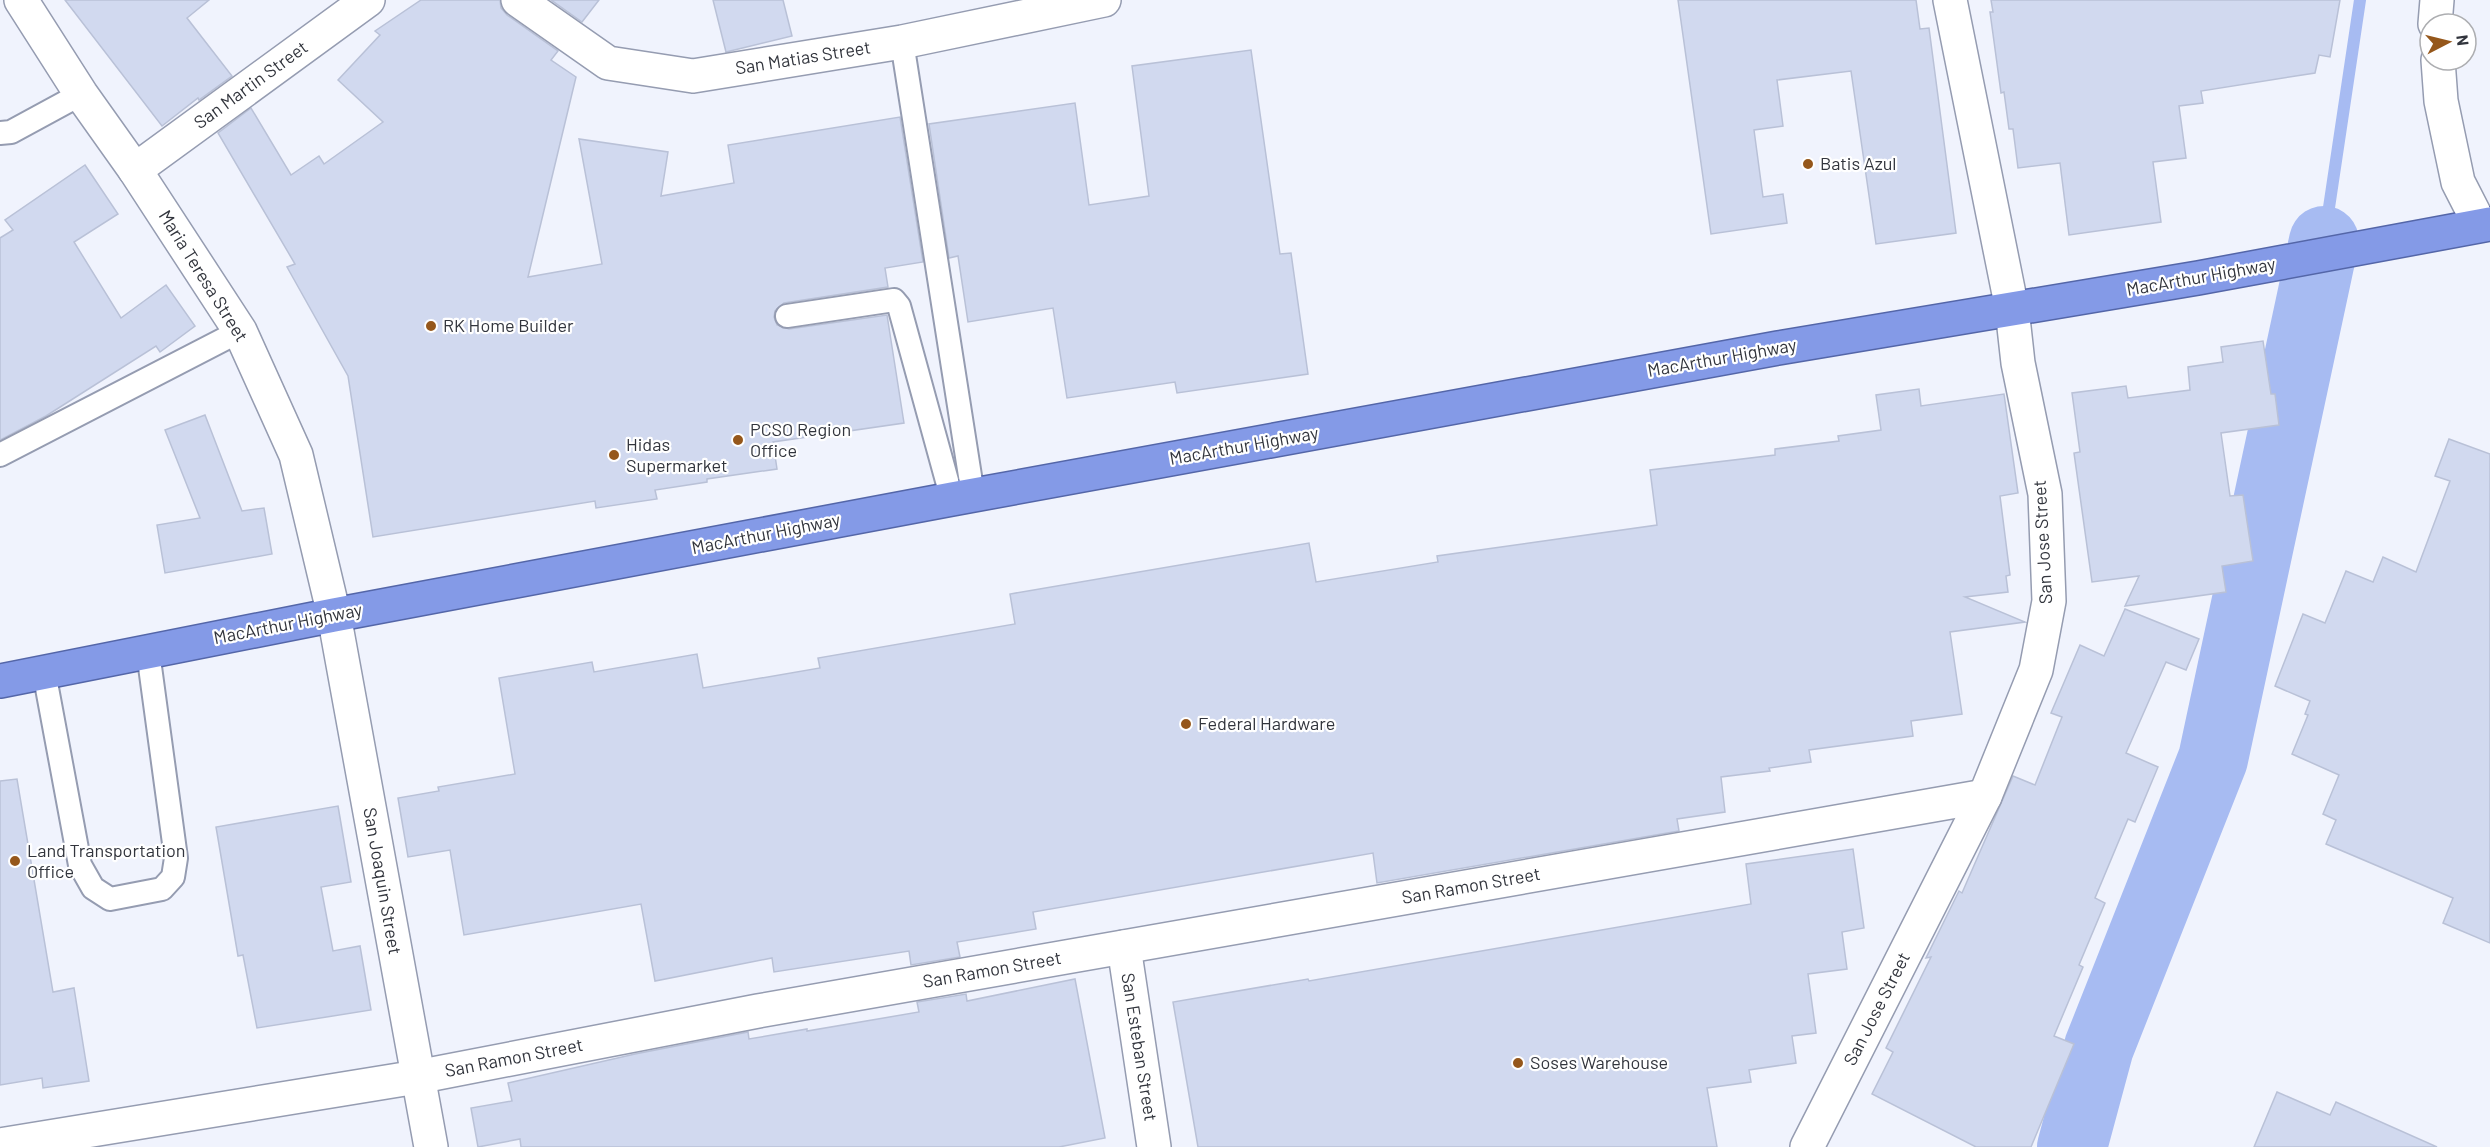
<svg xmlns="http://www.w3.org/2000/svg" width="2490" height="1147" font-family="Barlow,sans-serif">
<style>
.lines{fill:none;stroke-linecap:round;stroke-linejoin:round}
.stream{stroke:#a7bbf2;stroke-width:12}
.river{stroke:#a7bbf2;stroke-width:70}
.building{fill:#d1d9ef;stroke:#b9c1d7;stroke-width:1.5}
.service-casing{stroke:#959cb1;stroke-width:26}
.minor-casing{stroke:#959cb1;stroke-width:36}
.tertiary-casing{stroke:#959cb1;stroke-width:36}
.trunk-casing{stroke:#5466a8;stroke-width:36}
.service{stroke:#fff;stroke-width:22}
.minor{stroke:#fff;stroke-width:33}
.tertiary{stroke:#fff;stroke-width:33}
.trunk{stroke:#849ae7;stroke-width:33}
.poi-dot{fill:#95571b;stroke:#fff;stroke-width:2}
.labels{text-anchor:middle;stroke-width:4.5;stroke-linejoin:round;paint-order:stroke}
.street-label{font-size:18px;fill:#32353d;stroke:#fff}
.poi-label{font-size:18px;fill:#32353d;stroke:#fff;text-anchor:start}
</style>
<rect width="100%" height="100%" fill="#f0f3fd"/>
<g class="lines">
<polyline class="stream" points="2324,241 2360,0"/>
<polyline class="river" points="2072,1147 2099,1047 2213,759 2324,241"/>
</g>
<g class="building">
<polygon points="65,0 209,0 187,18 232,76 199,100 198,98 162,126"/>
<polygon points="421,0 500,0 501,8 507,15 558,51 551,60 576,77 528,277 602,264 579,139 668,152 661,196 734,183 728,145 900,117 923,262 885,268 888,287 784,303 775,311 774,317 777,325 789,329 887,315 904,423 773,442 777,469 707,479 707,482 655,490 657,499 596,508 595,501 373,537 348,376 287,267 295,264 218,133 251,108 291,175 319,156 324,164 383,122 338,80 380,35 375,31"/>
<polygon points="551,0 599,0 582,22"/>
<polygon points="713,0 783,0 792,36 726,52"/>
<polygon points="1678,0 1916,0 1920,29 1929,28 1956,233 1876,244 1851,71 1777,80 1783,126 1754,130 1763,197 1783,194 1787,223 1711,234"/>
<polygon points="1991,0 2340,0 2330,57 2319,55 2315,73 2201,91 2203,103 2179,106 2186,158 2153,162 2161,222 2069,235 2060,163 2018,168 2013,129 2009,129 2004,92 2001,93 1990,12 1993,12"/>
<polygon points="1251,50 1280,254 1291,253 1308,374 1177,393 1175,382 1067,398 1053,308 968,322 958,256 949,258 929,124 1075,103 1089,205 1149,196 1132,66"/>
<polygon points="85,165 118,214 74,242 121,318 166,285 195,326 160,352 156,346 46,416 0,440 0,238 13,230 5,220"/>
<polygon points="2263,341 2271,394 2275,394 2279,425 2221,433 2230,496 2243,495 2253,561 2222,566 2226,592 2125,606 2139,576 2092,582 2074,453 2080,452 2072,393 2126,386 2128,398 2190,390 2188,367 2223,362 2221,347"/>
<polygon points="1919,389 1921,406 2004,394 2018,493 2000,496 2010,575 2006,576 2008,592 1965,597 2025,622 1950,632 1962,714 1911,721 1913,736 1809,750 1811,762 1769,768 1770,771 1721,777 1725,812 1677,819 1679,831 1377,883 1373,853 1033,912 1036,929 957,942 960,957 911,965 909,951 774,972 772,958 655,981 641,904 464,935 450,850 408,857 398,798 439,791 438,787 515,774 499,678 592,662 594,672 697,654 703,688 820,668 818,658 1015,624 1010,594 1309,543 1316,582 1438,562 1437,556 1657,525 1650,470 1775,455 1775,449 1839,441 1838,436 1881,430 1876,395"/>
<polygon points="205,415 242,511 264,508 272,554 165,573 157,525 200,518 165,430"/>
<polygon points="2449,439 2490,454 2490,943 2443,923 2453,898 2326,844 2336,820 2323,814 2339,775 2292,754 2308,715 2305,714 2310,701 2275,686 2303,614 2325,623 2346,571 2373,582 2383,557 2416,572 2450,481 2435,476"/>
<polygon points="2125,609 2199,639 2186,670 2166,662 2126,753 2158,767 2135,822 2128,819 2095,898 2105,903 2079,965 2083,967 2054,1036 2074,1044 2031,1147 1976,1147 1872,1094 1893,1052 1886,1048 1931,957 1926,958 1959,891 1962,893 2013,776 2035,785 2062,717 2051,713 2080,645 2104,656"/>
<polygon points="17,779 53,992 74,988 89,1081 43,1088 42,1078 0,1085 0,781"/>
<polygon points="338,806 351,882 321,887 333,951 360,946 371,1010 257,1028 243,955 238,956 216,827"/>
<polygon points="1853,849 1864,928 1842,932 1847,969 1808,974 1816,1033 1792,1036 1796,1063 1749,1070 1751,1082 1707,1088 1717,1147 1198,1147 1173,1002 1308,979 1309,981 1751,904 1746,864"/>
<polygon points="1075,979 1105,1138 1059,1147 521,1147 520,1139 478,1147 471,1108 512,1101 508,1083 635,1054 748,1032 749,1039 807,1029 807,1031 919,1012 917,1002 966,994 967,1001"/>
<polygon points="2277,1092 2330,1115 2336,1102 2437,1147 2254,1147"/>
</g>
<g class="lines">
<g class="service-casing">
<g id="service">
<polyline points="902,42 973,495"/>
<polyline points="0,133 11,132 81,94"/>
<polyline points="787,316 894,300 899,306 952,499"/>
<polyline points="0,455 240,331"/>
<polyline points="44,672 80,865 93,888 110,899 162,889 173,877 176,858 148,652"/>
</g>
</g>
<g class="minor-casing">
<g id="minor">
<polyline points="518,0 608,63 693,76 902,42 1104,0"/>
<polyline points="2435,24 2437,0"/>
<polyline points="2438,60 2441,101 2458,182 2480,225"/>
<polyline points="135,170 368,0"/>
<polyline points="334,615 431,1147"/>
<polyline points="1124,947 1154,1147"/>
<polyline points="0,1145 417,1077 758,1011 1985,796"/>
<polyline points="1807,1147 1985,796 2036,670 2049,601 2045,494 2018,363 2012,309 1950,0"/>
</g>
</g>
<g class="tertiary-casing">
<polyline id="tertiary" points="21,0 81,94 135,170 240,331 296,455 334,615"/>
</g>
<g class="trunk-casing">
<polyline id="trunk" points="0,681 334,615 952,499 1778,348 2198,278 2490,224"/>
</g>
<use href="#service" class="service"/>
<use href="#minor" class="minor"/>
<use href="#tertiary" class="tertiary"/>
<use href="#trunk" class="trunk"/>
</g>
<g class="poi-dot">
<circle cx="1808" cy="164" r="6"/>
<circle cx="431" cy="326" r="6"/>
<circle cx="738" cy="440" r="6"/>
<circle cx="614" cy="455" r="6"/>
<circle cx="1186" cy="724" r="6"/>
<circle cx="15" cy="861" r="6"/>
<circle cx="1518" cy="1063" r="6"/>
</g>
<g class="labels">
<g class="street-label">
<text transform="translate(803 58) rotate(-9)" y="6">San Matias Street</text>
<text transform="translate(251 85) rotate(-36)" y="6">San Martin Street</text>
<text transform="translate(203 276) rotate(58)" y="6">Maria Teresa Street</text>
<text transform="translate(2201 277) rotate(-10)" y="6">MacArthur Highway</text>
<text transform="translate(1722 358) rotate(-10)" y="6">MacArthur Highway</text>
<text transform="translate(1244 446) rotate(-10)" y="6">MacArthur Highway</text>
<text transform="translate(766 534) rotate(-11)" y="6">MacArthur Highway</text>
<text transform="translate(2043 542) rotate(-93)" y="6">San Jose Street</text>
<text transform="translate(288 624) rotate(-11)" y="6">MacArthur Highway</text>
<text transform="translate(382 881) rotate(80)" y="6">San Joaquin Street</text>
<text transform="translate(1471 886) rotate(-10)" y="6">San Ramon Street</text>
<text transform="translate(992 970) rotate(-10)" y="6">San Ramon Street</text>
<text transform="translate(1877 1009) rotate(-63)" y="6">San Jose Street</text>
<text transform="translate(1139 1047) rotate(81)" y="6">San Esteban Street</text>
<text transform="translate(514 1058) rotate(-11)" y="6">San Ramon Street</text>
</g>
<g class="poi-label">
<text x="1820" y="170">Batis Azul</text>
<text x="443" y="332">RK Home Builder</text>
<text x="750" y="436">PCSO Region<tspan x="750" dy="21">Office</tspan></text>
<text x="626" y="451">Hidas<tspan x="626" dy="21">Supermarket</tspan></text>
<text x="1198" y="730">Federal Hardware</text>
<text x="27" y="857">Land Transportation<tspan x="27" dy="21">Office</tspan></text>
<text x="1530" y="1069">Soses Warehouse</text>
</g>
</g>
<g transform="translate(2448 42) rotate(83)"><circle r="28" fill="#ffffff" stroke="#adaeb1" stroke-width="1.5"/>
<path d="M0-4.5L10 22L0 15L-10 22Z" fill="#95571b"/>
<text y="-9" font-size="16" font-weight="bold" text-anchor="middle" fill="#32353d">N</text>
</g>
</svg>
